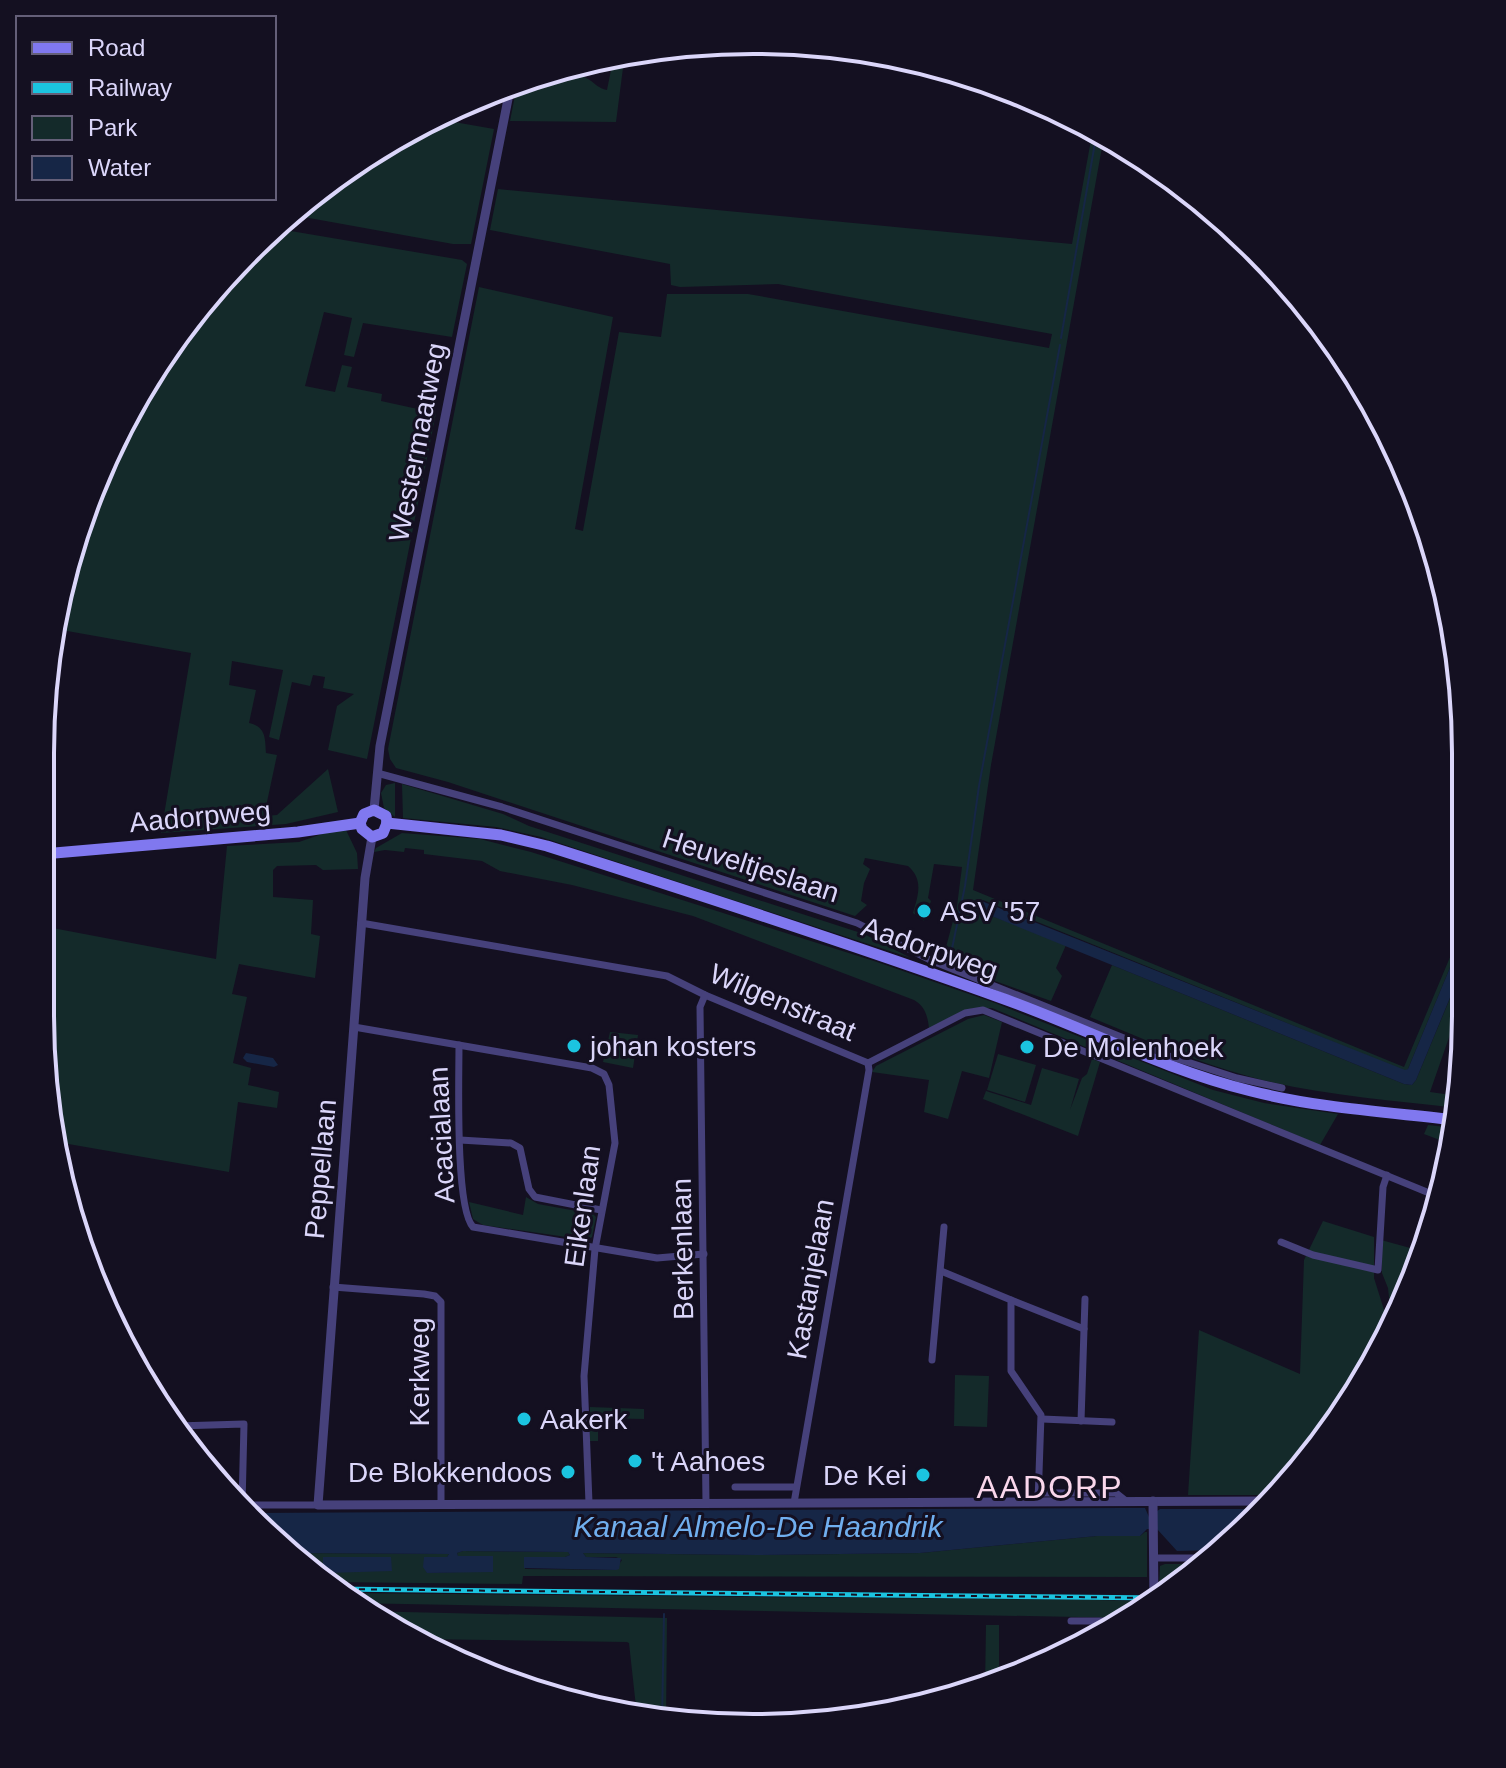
<svg xmlns="http://www.w3.org/2000/svg" width="1506" height="1768" font-family="Arial,sans-serif">
<style>
.green{fill:#142a2a}
.water{fill:#162646}
.lines{fill:none;stroke-linecap:round;stroke-linejoin:round}
.stream{stroke:#162646;stroke-width:2}
.minor{stroke:#46417b;stroke-width:7}
.tertiary{stroke:#46417b;stroke-width:9}
.secondary{stroke:#8078ef;stroke-width:11}
.rail-casing{stroke:#1bc4e0;stroke-width:5}
.rail{stroke:#141021;stroke-width:2;stroke-dasharray:6;stroke-linecap:butt}
.poi-dot{fill:#1bc4e0;stroke:#141021;stroke-width:3}
.labels{text-anchor:middle;stroke-width:6;stroke-linejoin:round;paint-order:stroke}
.street-label{font-size:28px;fill:#dbd6fa;stroke:#141021}
.poi-label{font-size:28px;fill:#dbd6fa;stroke:#141021;text-anchor:start}
.water-label{font-size:30px;font-style:italic;fill:#70aeee;stroke:#141021}
.quarter-label{font-size:32px;letter-spacing:2px;fill:#fad7ec;stroke:#141021}
.rim{fill:none;stroke:#dbd6fa;stroke-width:4}
</style>
<rect width="100%" height="100%" fill="#141021"/>
<g class="green">
<path d="M612 65 623 68 616 122 510 121 518 80 560 69C568 74 579 74 588 79 596 84 598 88 607 90Z"/>
<polygon points="456,109 454,122 494,129 471,244 453,244 287,214 397,135"/>
<path d="M1093 129 1104 136 991 765 973 890 1404 1067 1466 919V929L1408 1069 1405 1071 983 900 977 910 1066 945 1056 968 1062 976 1051 1001 942 962 957 906 962 867 934 864 928 898 931 901 924 921 913 913C918 895 924 880 908 866L865 858 863 864 870 869 864 883 861 901 867 905 855 916 448 782 396 768 390 759 388 749 479 287 613 317 575 529 583 531 619 332 661 337 667 294H748L1049 348 1052 334 778 284 680 287 671 285 670 264 490 230 498 189 1072 244Z"/>
<path d="M273 228 462 260 467 264 452 337 363 323 354 357 344 355 352 318 324 312 305 386 335 392 342 365 352 367 347 387 382 394 381 401 436 413 367 759 328 750 337 706 354 694 323 688 325 677 313 675 310 686 292 682 279 740 269 737 283 670 232 661 229 685 256 690 249 723C266 727 265 738 266 753L277 755 264 816 277 815 328 769 338 812 286 824 161 833 191 653 56 629 114 437 188 319Z"/>
<polygon points="395,783 395,817 384,808 381,793 386,785"/>
<polygon points="402,784 503,814 529,826 864,934 911,958 541,837 496,827 403,818"/>
<polygon points="346,830 357,853 358,869 323,870 316,865 277,866 273,870 273,897 313,900 311,934 320,936 315,978 239,964 232,994 247,997 233,1063 251,1068 248,1085 279,1092 277,1108 238,1102 229,1172 57,1142 40,1015 42,926 216,959 227,846 299,842 325,833"/>
<path d="M402 833 480 839 531 852 877 962 995 1003 1213 1090 1264 1103 1338 1114 1320 1145 992 1008H973L929 1029C928 1017 925 1006 914 1000L693 916 572 885 500 871 482 861 424 854V850L405 848 404 852 385 850 374 852 376 848Z"/>
<path d="M1112 965 1404 1084 1412 1085 1416 1080 1453 991 1466 996V1008L1460 1006 1430 1092 1458 1096 1457 1108C1389 1100 1317 1095 1251 1077 1196 1062 1143 1039 1090 1017Z"/>
<polygon points="984,1015 1002,1022 989,1078 962,1071 948,1119 924,1112 929,1080 872,1072 876,1066 968,1019"/>
<polygon points="610,1032 638,1035 633,1068 603,1062"/>
<polygon points="998,1054 1036,1065 1025,1102 987,1090"/>
<polygon points="1092,1059 1100,1062 1078,1136 983,1099 986,1091 1031,1105 1042,1068 1079,1079 1070,1110 1082,1078 1087,1074"/>
<polygon points="1428,1125 1455,1128 1453,1145 1424,1134"/>
<polygon points="526,1197 538,1204 593,1214 596,1217 592,1237 587,1240 483,1225 473,1219 469,1202 523,1215"/>
<polygon points="1433,1201 1438,1202 1412,1287 1392,1324 1388,1288 1382,1273 1381,1240 1414,1249"/>
<polygon points="1323,1221 1374,1237 1374,1278 1385,1313 1386,1335 1346,1411 1333,1427 1322,1427 1322,1441 1277,1495 1188,1495 1199,1330 1300,1374 1304,1260"/>
<polygon points="955,1375 989,1376 987,1427 954,1426"/>
<polygon points="590,1407 644,1409 644,1419 598,1418 598,1441 590,1441"/>
<polygon points="1145,1532 1147,1532 1147,1577 523,1576 522,1584 328,1582 294,1553 449,1554 447,1557 424,1557 427,1573 493,1571 458,1556 457,1553 463,1551 568,1552 570,1555 565,1557 525,1557 525,1569 615,1570 622,1560 616,1557 586,1557 583,1553 755,1555 920,1553 1097,1536 1140,1536"/>
<polygon points="1165,1564 1203,1564 1175,1586 1159,1586 1160,1566"/>
<polygon points="340,1593 1096,1600 1147,1601 1147,1609 1128,1618 351,1603"/>
<polygon points="362,1611 667,1618 666,1722 637,1716 629,1643 627,1642 416,1639"/>
<polygon points="986,1625 999,1625 999,1682 985,1689"/>
</g>
<g class="water">
<polygon points="979,900 1405,1070 1408,1069 1466,929 1466,959 1416,1080 1412,1085 1404,1084 977,910 975,902"/>
<polygon points="246,1053 273,1058 278,1065 274,1067 247,1062 243,1058"/>
<polygon points="1122,1508 1145,1508 1149,1517 1160,1509 1265,1509 1257,1519 1219,1550 1177,1551 1157,1529 1147,1529 1140,1536 1097,1536 920,1553 755,1555 583,1553 586,1557 621,1558 619,1569 616,1570 524,1568 524,1557 565,1557 570,1555 568,1552 463,1551 457,1553 458,1556 493,1556 493,1572 427,1573 423,1567 424,1557 447,1557 449,1554 294,1553 249,1513"/>
<polygon points="323,1557 391,1557 392,1571 327,1573 323,1569"/>
</g>
<g class="lines">
<g class="stream">
<polyline points="1061,338 1096,137"/>
<polyline points="949,963 965,886 979,786 1060,345"/>
<polyline points="662,1722 664,1614"/>
</g>
<g class="minor">
<polyline points="377,773 502,807 857,923 930,960 1166,1055 1237,1078 1282,1088"/>
<polyline points="361,923 667,976 705,995 868,1063"/>
<polyline points="705,995 700,1007 706,1503"/>
<polyline points="354,1027 592,1068 604,1074 609,1085 615,1143 595,1249 584,1376 589,1503"/>
<path d="M459 1045C459 1077 455 1208 473 1227L657 1258 704 1254"/>
<polyline points="868,1063 965,1013 983,1010 1439,1197"/>
<polyline points="460,1140 511,1143 520,1148 529,1189 535,1197 601,1210"/>
<polyline points="1281,1242 1313,1255 1378,1270 1383,1187 1387,1175"/>
<polyline points="941,1271 1011,1300 1011,1371 1041,1415 1038,1502"/>
<polyline points="333,1287 424,1294 435,1296 441,1302 441,1504"/>
<polyline points="1011,1300 1084,1329"/>
<polyline points="932,1360 944,1227"/>
<polyline points="1042,1419 1112,1422"/>
<polyline points="1081,1421 1085,1299"/>
<polyline points="177,1426 244,1424 242,1505"/>
<polyline points="735,1487 796,1487"/>
<polyline points="1038,1493 1116,1493 1126,1501"/>
<polyline points="794,1503 869,1070 868,1063"/>
<polyline points="240,1505 318,1505"/>
<polyline points="1154,1558 1209,1558"/>
<polyline points="1071,1621 1122,1621"/>
</g>
<g class="tertiary">
<polyline points="374,810 380,746 511,84"/>
<polyline points="372,837 365,878 318,1505 1272,1501"/>
<polyline points="1153,1501 1154,1604"/>
</g>
<g class="secondary">
<polyline points="360,823 364,814 374,810 386,816 387,823"/>
<polyline points="360,823 362,829 372,837 383,833 387,823"/>
<path d="M387 823 501 835 547 846C701 895 855 945 1007 1000 1089 1030 1166 1070 1251 1091 1317 1108 1388 1112 1456 1120"/>
<polyline points="43,854 298,832 360,823"/>
</g>
<g class="rail-casing">
<polyline id="rail" points="335,1589 1161,1598"/>
</g>
<use href="#rail" class="rail"/>
</g>
<g class="poi-dot">
<circle cx="924" cy="911" r="8"/>
<circle cx="574" cy="1046" r="8"/>
<circle cx="1027" cy="1047" r="8"/>
<circle cx="524" cy="1419" r="8"/>
<circle cx="635" cy="1461" r="8"/>
<circle cx="568" cy="1472" r="8"/>
<circle cx="923" cy="1475" r="8"/>
</g>
<g class="labels">
<g class="street-label">
<text transform="translate(417 442) rotate(-79)" y="10">Westermaatweg</text>
<text transform="translate(200 816) rotate(-5)" y="10">Aadorpweg</text>
<text transform="translate(751 865) rotate(18)" y="10">Heuveltjeslaan</text>
<text transform="translate(930 948) rotate(19)" y="10">Aadorpweg</text>
<text transform="translate(783 1002) rotate(23)" y="10">Wilgenstraat</text>
<text transform="translate(441 1135) rotate(-93)" y="10">Acacialaan</text>
<text transform="translate(320 1169) rotate(-85)" y="10">Peppellaan</text>
<text transform="translate(582 1206) rotate(-82)" y="10">Eikenlaan</text>
<text transform="translate(682 1249) rotate(-91)" y="10">Berkenlaan</text>
<text transform="translate(810 1279) rotate(-80)" y="10">Kastanjelaan</text>
<text transform="translate(419 1372) rotate(-90)" y="10">Kerkweg</text>
</g>
<g class="poi-label">
<text x="940" y="921">ASV '57</text>
<text x="590" y="1056">johan kosters</text>
<text x="1043" y="1057">De Molenhoek</text>
<text x="540" y="1429">Aakerk</text>
<text x="651" y="1471">'t Aahoes</text>
<text x="552" y="1482" text-anchor="end">De Blokkendoos</text>
<text x="907" y="1485" text-anchor="end">De Kei</text>
</g>
<g class="water-label">
<text x="758" y="1537">Kanaal Almelo-De Haandrik</text>
</g>
<g class="quarter-label">
<text x="1050" y="1498">AADORP</text>
</g>
</g>
<path d="M0 0H1506V1768H0ZM753 54H753A699 699 0 0 1 1452 753V1015A699 699 0 0 1 753 1714H753A699 699 0 0 1 54 1015V753A699 699 0 0 1 753 54Z" fill="#141021" fill-rule="evenodd"/>
<path class="rim" d="M753 54H753A699 699 0 0 1 1452 753V1015A699 699 0 0 1 753 1714H753A699 699 0 0 1 54 1015V753A699 699 0 0 1 753 54Z"/>
<rect x="16" y="16" width="260" height="184" fill="#141021" stroke="#645f78" stroke-width="2"/>
<rect x="32" y="42" width="40" height="12" fill="#8078ef" stroke="#645f78" stroke-width="2"/>
<text x="88" y="56" font-size="24" fill="#dbd6fa">Road</text>
<rect x="32" y="82" width="40" height="12" fill="#1bc4e0" stroke="#645f78" stroke-width="2"/>
<text x="88" y="96" font-size="24" fill="#dbd6fa">Railway</text>
<rect x="32" y="116" width="40" height="24" fill="#142a2a" stroke="#645f78" stroke-width="2"/>
<text x="88" y="136" font-size="24" fill="#dbd6fa">Park</text>
<rect x="32" y="156" width="40" height="24" fill="#162646" stroke="#645f78" stroke-width="2"/>
<text x="88" y="176" font-size="24" fill="#dbd6fa">Water</text>
</svg>
